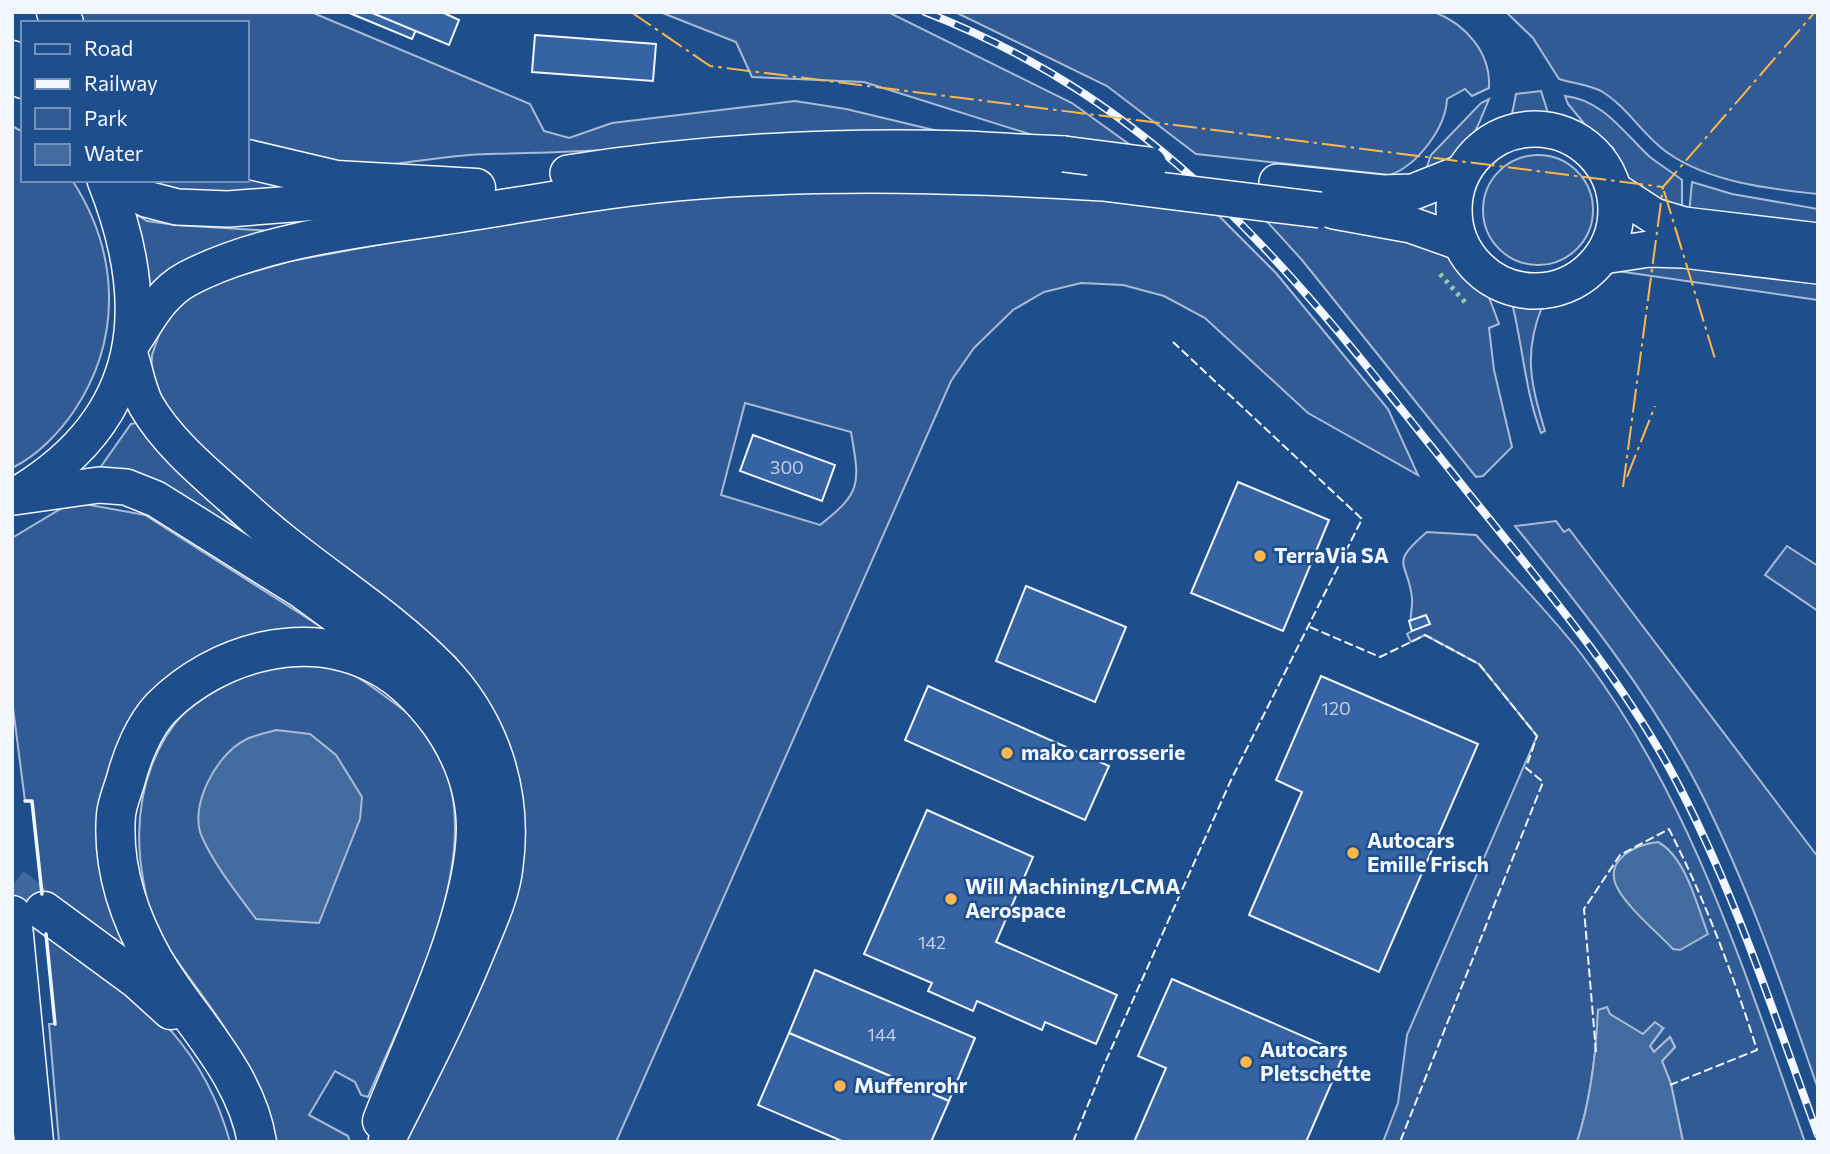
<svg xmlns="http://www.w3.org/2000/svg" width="1830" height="1154" font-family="Commissioner,sans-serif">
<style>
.green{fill:#305b95;stroke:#a8bbd7;stroke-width:2;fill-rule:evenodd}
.water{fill:#446ba0;stroke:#a8bbd7;stroke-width:2}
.building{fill:#3563a3;stroke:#f2f6ff;stroke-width:2}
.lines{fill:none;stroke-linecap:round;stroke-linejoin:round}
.highway-tunnel{stroke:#3f679d;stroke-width:38;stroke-dasharray:38 19;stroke-linecap:butt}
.major-casing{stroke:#f2f6ff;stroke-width:38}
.highway-casing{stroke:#f2f6ff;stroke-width:41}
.major{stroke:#1f4e8c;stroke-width:35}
.highway{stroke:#1f4e8c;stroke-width:38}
.rail-casing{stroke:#f2f6ff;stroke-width:8}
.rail{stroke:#1f4e8c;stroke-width:5;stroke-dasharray:16;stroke-linecap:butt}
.major-bridge-casing{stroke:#f2f6ff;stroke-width:38;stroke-linecap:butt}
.major-bridge{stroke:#1f4e8c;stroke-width:35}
.hedge{stroke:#97c8a6;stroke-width:5;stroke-dasharray:3.5 5;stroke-linecap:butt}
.fence{stroke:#f2f6ff;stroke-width:2;stroke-dasharray:9 3.5;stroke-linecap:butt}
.wall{stroke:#f2f6ff;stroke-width:3.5}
.power{stroke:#ffb74d;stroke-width:2;stroke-dasharray:24 5 3.5 5;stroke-linecap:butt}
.poi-dot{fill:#ffb74d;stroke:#1f4e8c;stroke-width:2.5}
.labels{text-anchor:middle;stroke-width:5;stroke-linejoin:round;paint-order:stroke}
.number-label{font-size:18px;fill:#c3d1e8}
.poi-label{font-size:21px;font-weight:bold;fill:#f2f6ff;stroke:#1f4e8c;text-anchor:start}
</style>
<rect width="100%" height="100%" fill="#1f4e8c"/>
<g class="green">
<path d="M73 12H311L530 104 544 131 569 138 612 123 795 101 846 109 959 136C802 138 645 151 488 154 440 155 394 168 345 166 313 164 278 151 247 144V23H81Z"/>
<polygon points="660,12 888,12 1072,103 1133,147 1042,138 864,82 752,77 736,42"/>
<path d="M955 12H1434C1466 24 1491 53 1489 88L1472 96 1465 89 1447 99C1446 127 1418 165 1390 175L1196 154 1107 86Z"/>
<path d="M1506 12H1818V194C1769 189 1709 182 1668 153 1643 136 1628 107 1601 91 1589 85 1572 83 1559 79L1533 38Z"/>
<polygon points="1541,91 1549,116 1523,115 1514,119 1512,114 1516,94"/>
<path d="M1565 96C1603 100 1624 133 1650 157 1660 165 1672 172 1682 180V206L1673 211 1632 187 1613 148 1587 127 1568 104Z"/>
<path d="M1489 99C1473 139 1464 161 1423 178L1431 155 1481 103Z"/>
<path d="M12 126 23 132V180H72C119 252 123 338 74 411 59 433 37 456 12 468Z"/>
<circle cx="1538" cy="210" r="55"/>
<polygon points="247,172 307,191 169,198 134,180 247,180"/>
<polygon points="1692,182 1732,194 1818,209 1818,230 1689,214"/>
<path d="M956 184 1213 210 1276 273 1388 409 1418 475 1308 413 1205 318 1164 296 1123 285 1081 283 1044 292 1013 310 974 348 951 381 616 1142H404L499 727 456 658 400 611 261 508 171 421 151 377 152 355 160 332 174 310 194 293 228 279 291 261 615 201ZM745 403 851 432C860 484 862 492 820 525L721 495Z"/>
<polygon points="1438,195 1448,240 1463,270 1487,292 1499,324 1489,328 1494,370 1512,447 1483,476 1476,477 1302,260 1261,215 1417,218 1418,199"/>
<polygon points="134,213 147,221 176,225 273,231 149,297"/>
<polygon points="1648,266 1681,266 1818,281 1818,300 1617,271"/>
<path d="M1512 303 1542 307C1523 354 1531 384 1545 431L1541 433C1525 391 1523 347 1512 303Z"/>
<polygon points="136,423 151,441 239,530 235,536 97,472 131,424"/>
<polygon points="79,503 145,515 326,630 281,636 121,748 128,953 42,894 32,801 25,801 12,700 12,538 67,505"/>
<path d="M1556 521 1564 532 1569 529 1818 857V1089C1783 987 1747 883 1698 787 1648 691 1582 609 1515 526Z"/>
<path d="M1427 532 1476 535C1511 575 1550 613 1582 655 1692 799 1745 974 1805 1142H1683L1671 1084 1662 1061 1675 1047 1670 1037 1654 1052 1650 1046 1663 1029 1643 1034 1598 1010C1596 1055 1591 1099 1577 1142H1383L1398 1103 1407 1035 1537 736 1479 664 1425 635 1411 642 1407 634 1412 631C1408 619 1413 610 1412 598 1408 561 1388 565 1427 532Z"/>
<polygon points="1787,546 1818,566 1818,611 1765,575"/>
<path d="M279 667C296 667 316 664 333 667 356 672 378 692 397 705 522 796 413 990 368 1097L361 1095 355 1082 335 1071 309 1115 348 1136 350 1142H274C262 1104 250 1069 229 1035 205 994 170 959 151 915 147 906 146 894 144 884 128 803 152 715 233 678 247 672 265 670 279 667Z"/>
<path d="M45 925C131 993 199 1030 230 1142H59L49 1024H55Z"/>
</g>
<g class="water">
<path d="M276 730 310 734 336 755 362 797 360 819 319 923 256 919C237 893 215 866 202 837 188 806 217 754 245 740 254 735 267 733 276 730Z"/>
<path d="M1658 842C1686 857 1697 906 1708 934L1680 950 1673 949C1658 933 1628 908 1618 889 1602 861 1635 844 1658 842Z"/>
<path d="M1607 1007 1610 1014 1643 1034 1655 1022 1663 1028 1650 1046 1654 1052 1670 1037 1675 1047 1662 1061 1671 1084 1683 1142H1577C1591 1099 1596 1055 1598 1010Z"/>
</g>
<g class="building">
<polygon points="347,12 424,12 412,39"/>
<polygon points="370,12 442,12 459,20 449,45"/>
<polygon points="535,35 656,44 653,81 532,72"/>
<polygon points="753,435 835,465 822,501 740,471"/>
<polygon points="1238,482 1329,520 1283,631 1191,593"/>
<polygon points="1026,586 1126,627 1095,702 996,661"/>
<polygon points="1426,615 1430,624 1412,631 1409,621"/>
<polygon points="1321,676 1478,744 1379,972 1249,915 1302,792 1276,780"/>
<polygon points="928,686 1109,766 1085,820 905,740"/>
<polygon points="927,810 1033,857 996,942 1117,995 1096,1044 1045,1022 1042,1030 977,1001 973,1011 928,991 932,983 864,954"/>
<polygon points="815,970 975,1038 949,1101 789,1033"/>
<polygon points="1172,979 1344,1054 1306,1142 1134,1142 1166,1068 1138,1056"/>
<polygon points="789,1033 949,1101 931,1142 844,1142 758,1105"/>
</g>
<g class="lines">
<polyline class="highway-tunnel" points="12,886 44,911"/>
<g class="major-casing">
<g id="major">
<circle cx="1535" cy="210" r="81"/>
<path d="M568 173C700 152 834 145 967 149 1000 151 1031 153 1064 154"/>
<polyline points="114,180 146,199 177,207 228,209 409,195"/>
<polyline points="1277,182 1383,193 1413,192 1461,173"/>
<polyline points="1614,190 1654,216 1684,225 1818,241"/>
<polyline points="1334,211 1411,225 1459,242"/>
<polyline points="1603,256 1649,249 1683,250 1818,266"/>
<path d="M133 342C148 319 161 293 187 279 261 240 362 229 443 217 529 204 614 187 700 181 835 171 968 175 1103 183"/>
<path d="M130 355C135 370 138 390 146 405 169 445 210 477 244 508 306 566 381 608 440 668 492 721 515 793 505 866 502 895 488 924 477 951 450 1017 418 1079 386 1142"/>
<path d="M23 491C145 415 155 306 105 180"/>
<polyline points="14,497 99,485 126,487 156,499 301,590 410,670"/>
</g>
</g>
<g class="highway-casing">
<g id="highway">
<polyline points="56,12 64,23"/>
<polyline points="12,60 23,79"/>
<polyline points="247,159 336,180 476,188"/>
<polyline points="44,911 138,980 171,1010"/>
<polyline points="12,915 34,1142"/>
<path d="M257 1142C245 1070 189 1021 154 961 129 917 112 866 116 815 117 803 123 790 126 779 132 756 144 726 161 708 217 652 308 626 381 667 405 680 423 700 439 721 462 753 476 789 476 829 475 917 414 1038 382 1121"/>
</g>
</g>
<use href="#major" class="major"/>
<use href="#highway" class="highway"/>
<g class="rail-casing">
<path id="rail" d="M925 12C1175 109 1305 289 1466 490 1539 581 1615 669 1671 771 1733 886 1773 1012 1818 1135"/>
</g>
<use href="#rail" class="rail"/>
<g class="major-bridge-casing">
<g id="major-bridge">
<polyline points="1064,154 1149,165"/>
<polyline points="1103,183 1320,210"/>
</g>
</g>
<use href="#major-bridge" class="major-bridge"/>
<polyline class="hedge" points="1440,274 1465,302"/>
<g class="fence">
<polyline points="1310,627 1380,657 1425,635 1479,664 1537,736 1526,768 1543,782 1400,1142"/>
<path d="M1596 1052 1584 909 1620 855 1669 829C1705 900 1733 974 1757 1050L1670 1085"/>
<polyline points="1073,1142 1104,1065 1231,780 1362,519 1173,342"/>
</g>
<g class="wall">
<polyline points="25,801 32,801 42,894"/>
<polyline points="46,934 55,1024"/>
</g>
<g class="power">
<polyline points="631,12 710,66 1663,187"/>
<polyline points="1664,191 1716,362"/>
<polyline points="1627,477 1655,406"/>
<polyline points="1623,487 1663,187 1815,12"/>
</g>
</g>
<g class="poi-dot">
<circle cx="1260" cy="556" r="7"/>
<circle cx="1007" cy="753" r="7"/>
<circle cx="1353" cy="853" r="7"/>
<circle cx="951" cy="899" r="7"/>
<circle cx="1246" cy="1062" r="7"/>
<circle cx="840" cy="1086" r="7"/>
</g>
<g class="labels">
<g class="number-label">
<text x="787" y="474">300</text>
<text x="1336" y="715">120</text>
<text x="932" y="949">142</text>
<text x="882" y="1041">144</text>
</g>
<g class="poi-label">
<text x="1274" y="563">TerraVia SA</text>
<text x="1021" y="760">mako carrosserie</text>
<text x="1367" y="848">Autocars<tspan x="1367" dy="24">Emille Frisch</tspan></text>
<text x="965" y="894">Will Machining/LCMA<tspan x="965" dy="24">Aerospace</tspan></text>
<text x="1260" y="1057">Autocars<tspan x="1260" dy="24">Pletschette</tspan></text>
<text x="854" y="1093">Muffenrohr</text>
</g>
</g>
<rect width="1830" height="1154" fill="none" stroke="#f2f6ff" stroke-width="28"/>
<rect x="21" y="21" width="228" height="161" fill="#1f4e8c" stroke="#7391ba" stroke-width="2"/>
<rect x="35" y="44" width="35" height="10" fill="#1f4e8c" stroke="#7391ba" stroke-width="2"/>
<text x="84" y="56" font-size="21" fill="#f2f6ff">Road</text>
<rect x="35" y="79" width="35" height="10" fill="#f2f6ff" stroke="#7391ba" stroke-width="2"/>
<text x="84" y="91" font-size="21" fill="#f2f6ff">Railway</text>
<rect x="35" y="108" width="35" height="21" fill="#305b95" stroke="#7391ba" stroke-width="2"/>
<text x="84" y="126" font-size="21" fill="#f2f6ff">Park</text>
<rect x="35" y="144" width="35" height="21" fill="#446ba0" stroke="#7391ba" stroke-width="2"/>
<text x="84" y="161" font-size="21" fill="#f2f6ff">Water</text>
</svg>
